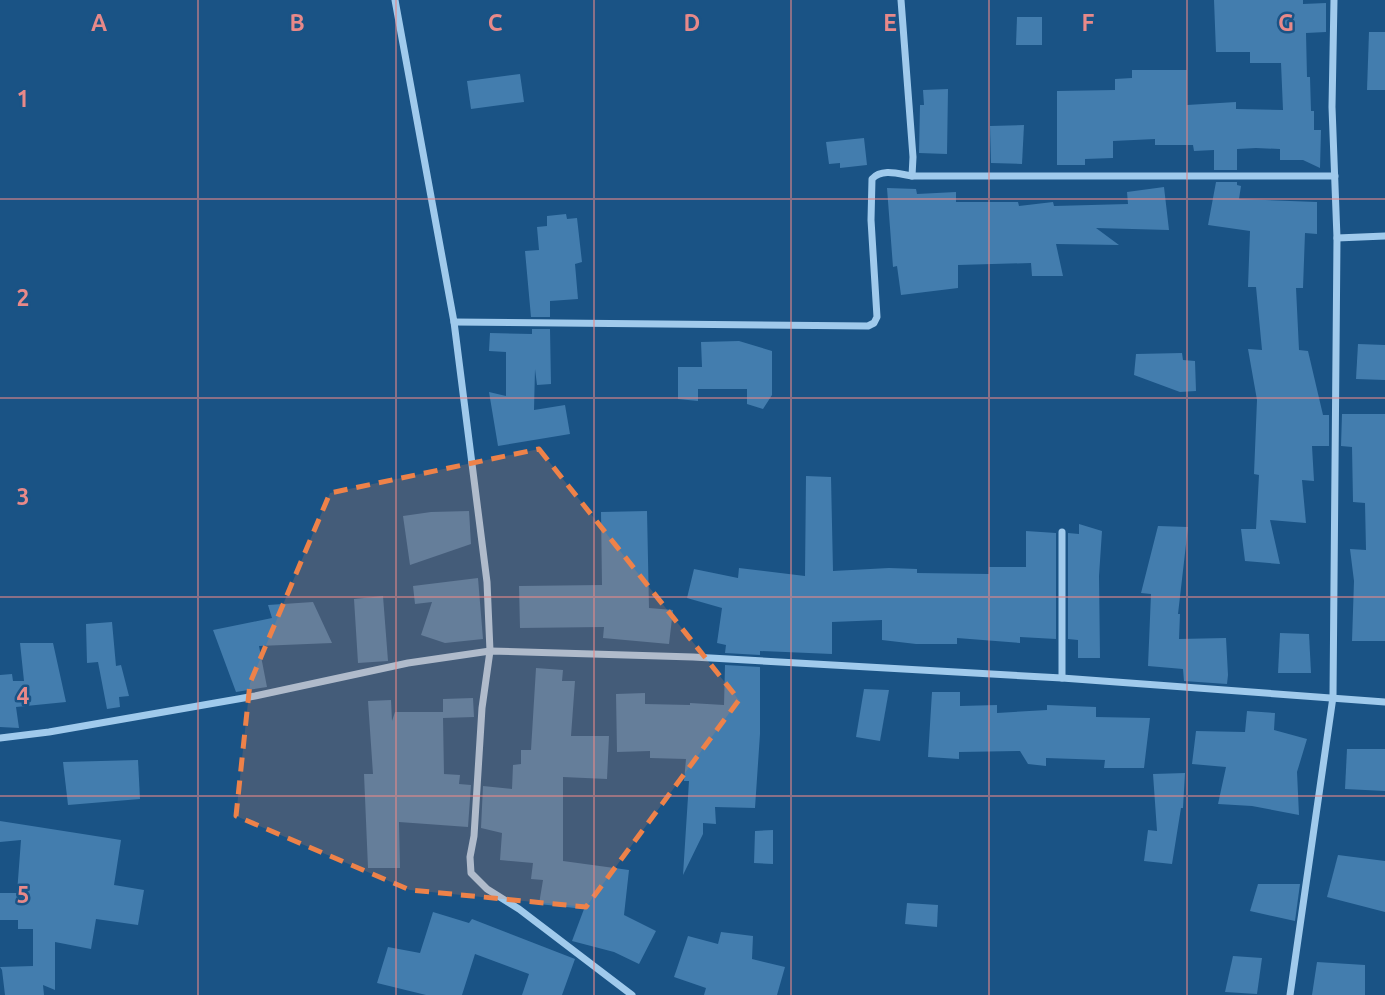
<svg xmlns="http://www.w3.org/2000/svg" width="1385" height="995" font-family="Ubuntu,sans-serif">
<style>
.building{fill:#437dae}
.lines{fill:none;stroke-linecap:round;stroke-linejoin:round}
.street{stroke:#a0caec;stroke-width:7}
.marked{fill:#ee8249;fill-opacity:0.2;stroke:#ee8249;stroke-width:5;stroke-dasharray:14 9;stroke-linejoin:round}
.grid{fill:none;stroke:#e88989;stroke-width:2;stroke-opacity:0.55}
.grid-label{font-size:23px;text-anchor:middle;font-weight:bold;fill:#e88989;stroke:#1a5385;stroke-width:5;stroke-linejoin:round;paint-order:stroke}
</style>
<rect width="100%" height="100%" fill="#1a5385"/>
<g class="building">
<polygon points="1214,0 1303,0 1303,4 1326,3 1326,32 1306,33 1307,77 1310,77 1311,111 1314,111 1314,130 1321,130 1320,168 1303,160 1280,160 1280,149 1256,148 1237,149 1237,170 1214,170 1214,150 1194,151 1193,145 1155,145 1155,139 1113,141 1113,158 1085,159 1085,165 1057,165 1057,91 1115,90 1115,79 1132,78 1132,70 1187,70 1187,105 1236,102 1236,109 1283,110 1281,63 1250,63 1250,52 1216,52"/>
<polygon points="1017,17 1042,17 1042,45 1016,45"/>
<polygon points="1369,32 1385,32 1385,90 1367,90"/>
<polygon points="520,74 524,102 471,109 467,81"/>
<polygon points="948,89 947,154 919,153 920,105 924,105 923,90"/>
<polygon points="1024,125 1022,164 991,163 990,126"/>
<polygon points="864,138 867,165 840,168 840,163 829,164 826,142"/>
<polygon points="1216,182 1237,182 1237,185 1241,186 1239,199 1317,202 1317,234 1305,233 1303,288 1296,288 1299,350 1308,351 1323,415 1329,415 1329,446 1312,446 1314,481 1302,480 1306,523 1270,520 1280,564 1245,561 1241,529 1256,529 1259,475 1254,474 1257,400 1248,349 1262,350 1256,287 1248,287 1250,231 1208,225"/>
<polygon points="1164,187 1169,230 1096,228 1119,245 1056,244 1063,276 1032,276 1031,263 958,265 958,288 901,295 897,266 893,267 887,188 916,189 917,194 956,192 956,202 1018,202 1019,206 1053,202 1054,206 1128,204 1127,192"/>
<polygon points="566,214 567,219 577,218 582,262 575,264 578,299 550,301 550,317 531,317 525,251 539,250 537,227 547,226 547,216"/>
<polygon points="532,329 550,329 551,384 537,385 535,369 534,410 565,405 570,434 498,446 489,392 506,396 506,352 489,351 490,333 532,334"/>
<polygon points="739,341 772,351 772,395 763,409 747,404 747,389 698,389 698,401 678,399 678,367 702,367 701,342"/>
<polygon points="1358,344 1385,345 1385,380 1356,379"/>
<polygon points="1182,353 1183,360 1195,361 1196,391 1180,392 1134,375 1136,354"/>
<polygon points="1342,414 1385,414 1385,641 1352,641 1354,581 1350,549 1366,550 1365,503 1353,502 1352,447 1341,446"/>
<polygon points="806,476 831,477 833,571 889,568 917,569 917,573 989,574 989,567 1026,567 1026,531 1056,533 1056,639 1020,637 1020,643 957,638 957,644 916,644 882,640 882,620 832,622 832,654 760,651 760,655 725,653 726,645 717,643 722,608 687,598 694,569 738,578 739,568 805,576"/>
<polygon points="469,511 471,544 410,565 403,516 431,512"/>
<polygon points="647,511 649,608 673,610 669,644 603,638 604,627 520,628 519,586 602,585 601,512"/>
<polygon points="1079,524 1102,531 1099,576 1100,658 1078,658 1078,640 1068,639 1068,533 1079,534"/>
<polygon points="1158,526 1188,527 1178,614 1180,614 1179,639 1226,638 1228,675 1227,684 1184,681 1183,669 1148,666 1151,594 1141,593"/>
<polygon points="478,578 483,639 445,643 421,635 432,602 415,604 413,586"/>
<polygon points="383,596 388,661 358,663 354,599"/>
<polygon points="313,602 332,643 259,646 267,687 236,692 213,630 272,618 268,605"/>
<polygon points="112,622 116,666 121,665 129,696 119,697 120,707 107,709 98,662 87,663 86,624"/>
<polygon points="1280,633 1309,634 1311,673 1278,673"/>
<polygon points="20,643 53,643 66,702 16,707 19,728 0,727 0,675 12,674 13,681 24,681"/>
<polygon points="725,665 760,667 760,734 755,808 715,807 716,824 703,823 703,834 683,875 689,781 684,781 686,759 650,758 650,751 617,752 616,694 645,693 645,704 690,705 690,703 724,705"/>
<polygon points="536,668 563,670 562,681 575,681 571,736 609,736 607,779 563,777 563,861 629,870 624,915 656,931 639,964 614,952 572,941 584,909 539,904 543,880 531,879 533,863 500,860 502,833 481,828 483,786 512,789 513,765 521,764 521,750 531,750"/>
<polygon points="864,689 889,690 880,741 856,737"/>
<polygon points="932,692 960,692 960,706 997,705 997,713 1047,710 1047,705 1096,707 1096,717 1150,718 1144,768 1104,768 1105,760 1046,758 1046,766 1028,764 1020,751 959,752 959,759 928,757"/>
<polygon points="473,698 474,717 443,718 444,774 460,775 459,784 471,785 468,827 399,822 400,868 368,868 364,774 373,774 368,701 391,700 392,721 395,712 443,712 443,699"/>
<polygon points="1247,711 1275,713 1274,730 1307,739 1297,772 1299,815 1252,806 1218,804 1226,767 1192,764 1196,731 1245,732"/>
<polygon points="1347,749 1385,749 1385,791 1345,789"/>
<polygon points="138,760 140,799 68,805 63,762"/>
<polygon points="1185,773 1183,808 1181,808 1172,864 1144,861 1148,830 1157,831 1153,774"/>
<polygon points="0,821 121,840 114,885 144,890 138,925 96,919 91,949 55,942 55,990 43,985 44,995 5,995 2,970 0,967 33,966 33,929 18,929 18,920 0,920 0,893 17,893 21,840 0,842"/>
<polygon points="773,830 773,864 754,863 755,831"/>
<polygon points="1338,855 1385,861 1385,912 1327,897"/>
<polygon points="1258,884 1300,884 1295,921 1250,911"/>
<polygon points="907,903 938,905 937,927 905,924"/>
<polygon points="433,912 469,923 472,919 575,959 562,995 522,995 529,974 475,954 462,995 426,995 377,983 388,947 420,953"/>
<polygon points="721,932 753,936 752,959 785,967 777,995 704,995 706,988 674,977 688,936 718,944"/>
<polygon points="1233,956 1262,958 1257,994 1225,992"/>
<polygon points="1317,962 1365,965 1365,995 1312,995"/>
</g>
<g class="lines">
<g class="street">
<polyline points="395,0 454,322 487,582 490,651 482,708 474,836 470,857 471,873 487,889 519,909 632,995"/>
<polyline points="901,0 913,157 912,176 1335,176"/>
<polyline points="1337,238 1385,236"/>
<path d="M454 322 868 326 874 323 877 317 871 220 872 179C882 168 899 174 912 176"/>
<polyline points="1062,532 1062,678"/>
<polyline points="0,738 49,732 255,696 408,663 490,651 693,657 1062,678 1385,702"/>
<polyline points="1290,995 1333,697 1337,238 1332,107 1334,0"/>
</g>
</g>
<path class="marked" d="M539 449 739 700 586 907 410 890 236 816 250 683 330 493Z"/>
<path class="grid" d="M198 0V995M396 0V995M594 0V995M791 0V995M989 0V995M1187 0V995M0 199H1385M0 398H1385M0 597H1385M0 796H1385"/>
<g class="grid-label">
<text x="99" y="31">A</text>
<text x="297" y="31">B</text>
<text x="495" y="31">C</text>
<text x="692" y="31">D</text>
<text x="890" y="31">E</text>
<text x="1088" y="31">F</text>
<text x="1286" y="31">G</text>
<text x="23" y="107">1</text>
<text x="23" y="306">2</text>
<text x="23" y="505">3</text>
<text x="23" y="704">4</text>
<text x="23" y="903">5</text>
</g>
</svg>
